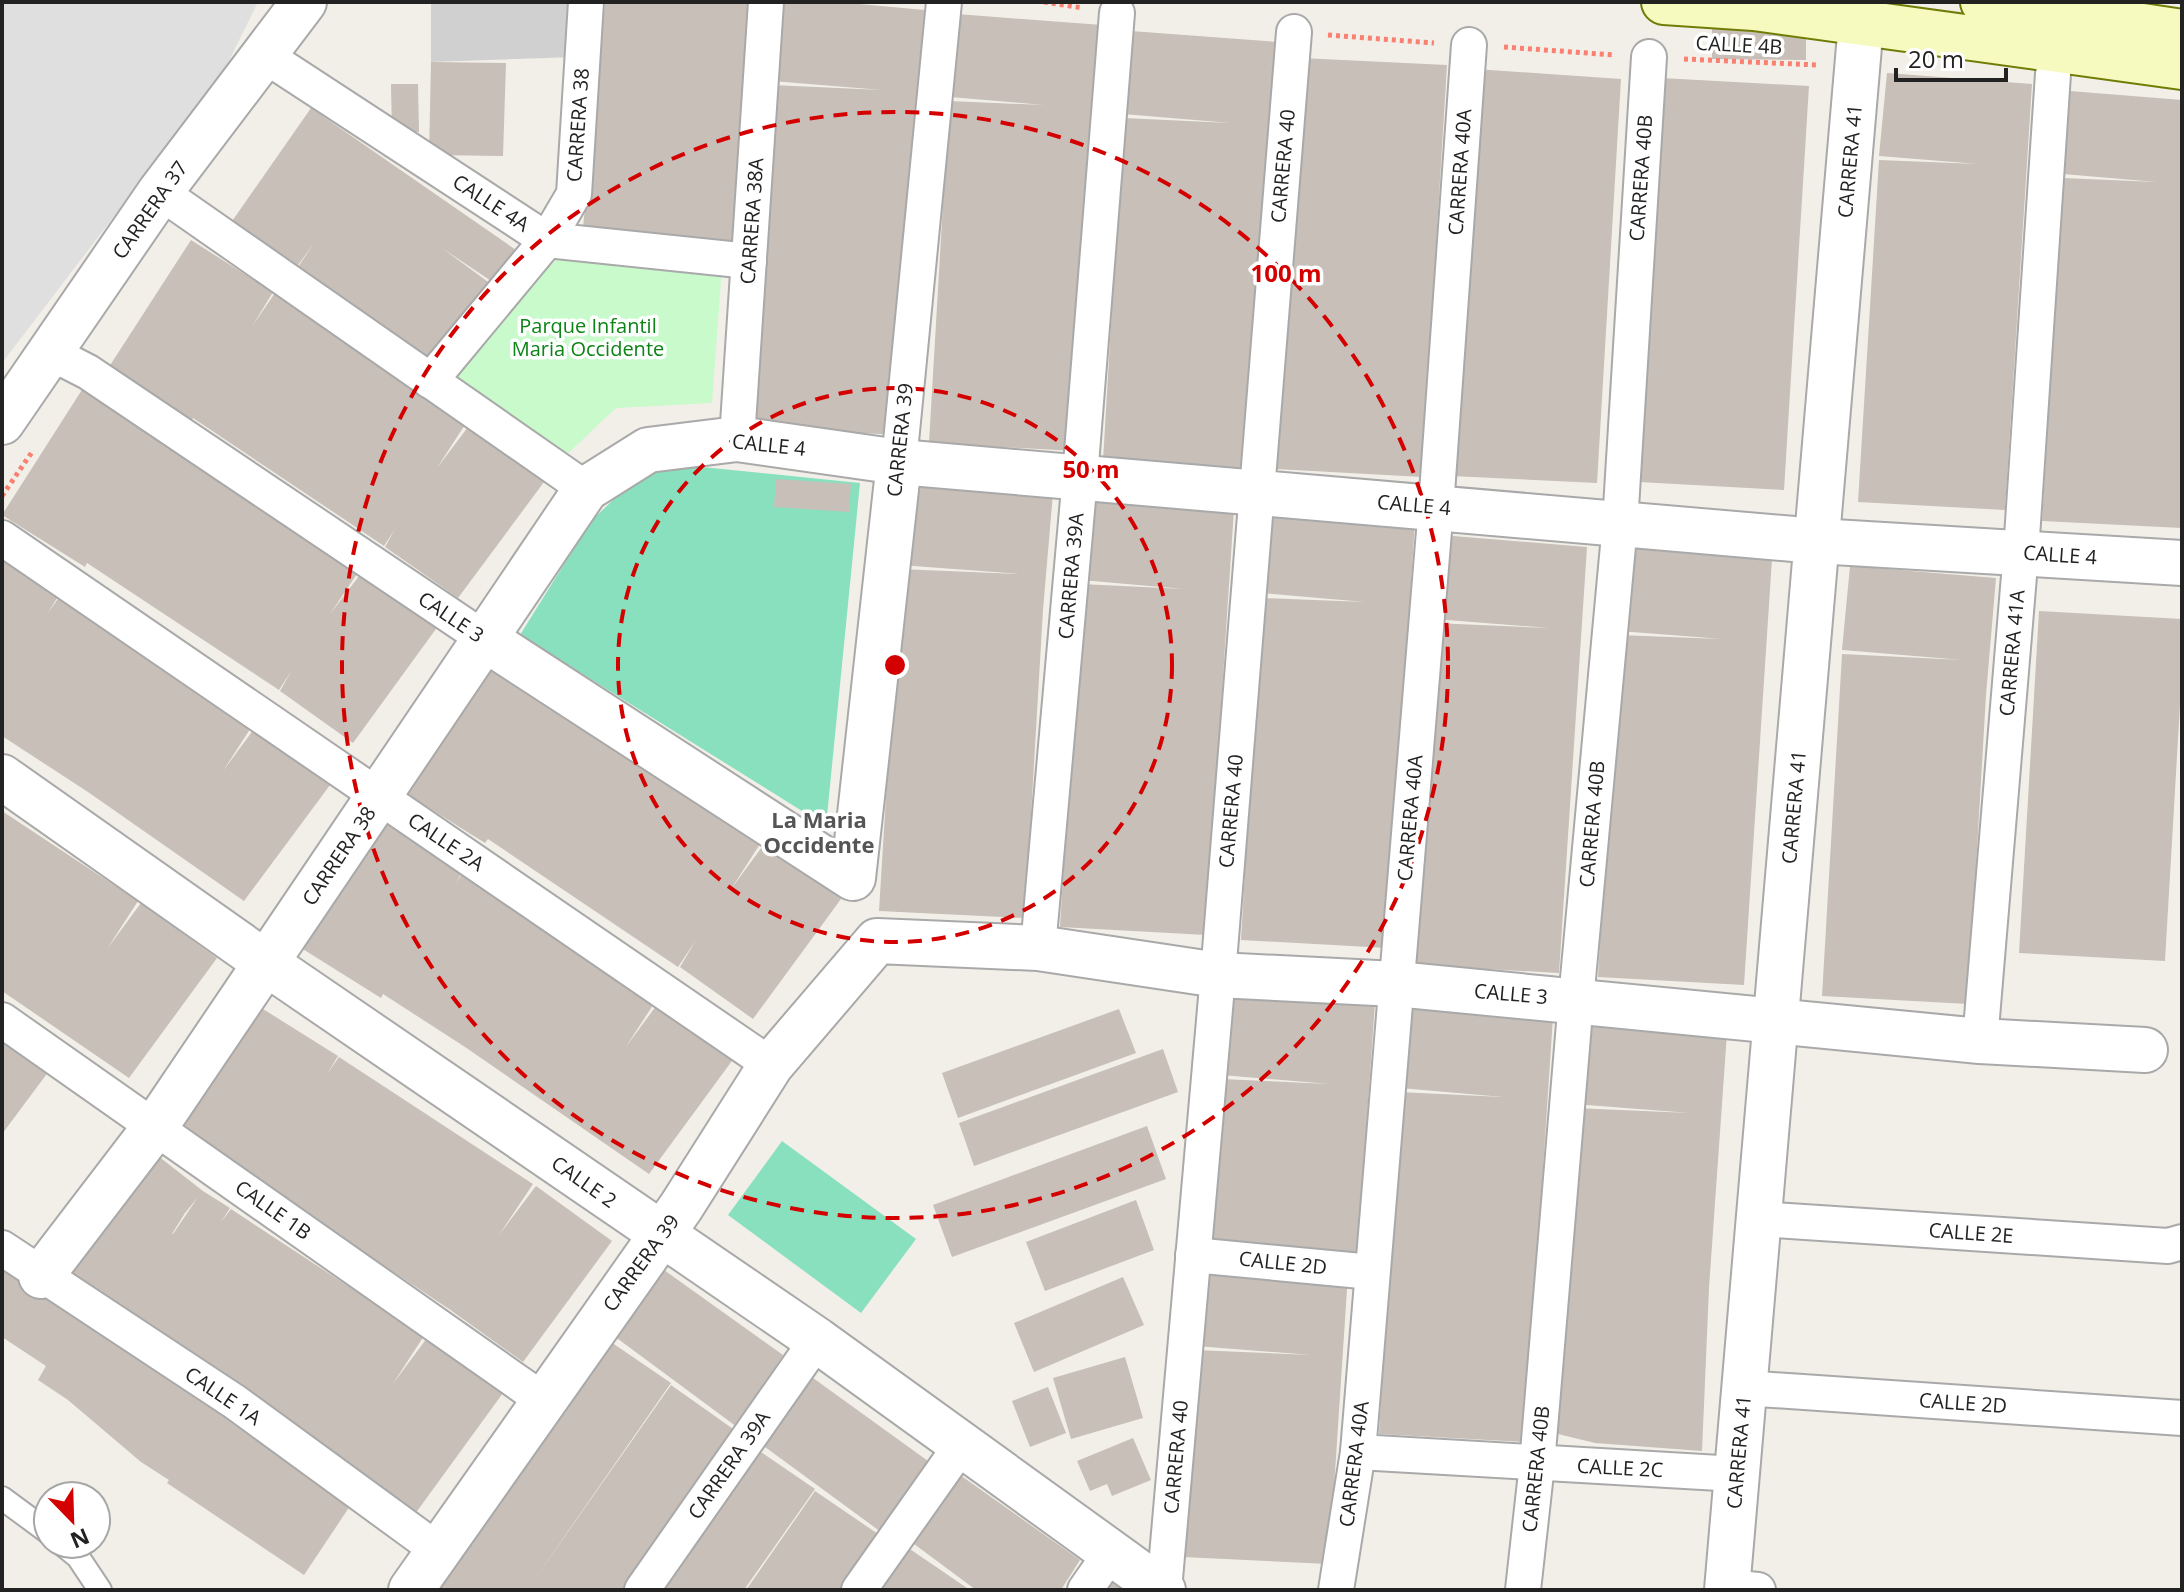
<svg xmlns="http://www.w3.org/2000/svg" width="2184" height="1592" font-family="'Open Sans',sans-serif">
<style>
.residential{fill:#e0dfdf}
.religious{fill:#d0d0d0}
.park{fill:#c8facc}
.pitch{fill:#88e0be}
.building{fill:#c7bfb8;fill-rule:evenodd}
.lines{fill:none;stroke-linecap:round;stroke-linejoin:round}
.service-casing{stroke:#a9a9a9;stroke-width:26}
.pedestrian-casing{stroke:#a9a9a9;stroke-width:38}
.minor-casing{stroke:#a9a9a9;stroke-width:48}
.tertiary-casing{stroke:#a9a9a9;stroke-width:48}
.secondary-casing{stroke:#707d05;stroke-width:48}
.path{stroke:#fa8072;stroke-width:5;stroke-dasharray:4 4;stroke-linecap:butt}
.service{stroke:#fff;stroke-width:22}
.pedestrian{stroke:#fff;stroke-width:34}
.minor{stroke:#fff;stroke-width:44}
.tertiary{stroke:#fff;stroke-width:44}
.secondary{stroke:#f7fabf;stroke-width:44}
.ring{fill:none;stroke:#d40000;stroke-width:4;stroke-dasharray:14 10}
.labels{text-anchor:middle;stroke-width:7;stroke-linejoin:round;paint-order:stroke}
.street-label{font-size:20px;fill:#222;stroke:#fff}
.park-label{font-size:20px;fill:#0c8416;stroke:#fff}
.neighbourhood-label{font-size:22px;font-weight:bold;fill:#555;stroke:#fff}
.centre{fill:#d40000;stroke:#fff;stroke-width:4}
.ring-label{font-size:24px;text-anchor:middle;font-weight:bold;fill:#d40000;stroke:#fff;stroke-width:7;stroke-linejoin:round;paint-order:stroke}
</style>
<rect width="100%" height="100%" fill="#f2efe9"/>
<polygon class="residential" points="2,2 258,2 212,95 131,194 2,363"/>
<polygon class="religious" points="431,2 574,2 574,57 431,62"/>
<polygon class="park" points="556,260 722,268 712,403 616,408 561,460 448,374"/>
<g class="pitch">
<polygon points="653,462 860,483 826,826 520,635 591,521"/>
<polygon points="782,1141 916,1239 861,1313 728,1215"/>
</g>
<g class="building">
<polygon points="605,2 762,2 735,254 582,238"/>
<polygon points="779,2 837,2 925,10 898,435 751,427 772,85 882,90 772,81"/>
<polygon points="957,14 1102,25 1075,451 929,443 949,101 1044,105 950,97"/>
<polygon points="1712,19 1806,20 1806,60 1712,59"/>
<polygon points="1131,31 1277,42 1249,468 1103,461 1123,118 1231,123 1123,114"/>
<polygon points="1301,58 1447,65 1422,477 1276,469"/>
<polygon points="431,62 506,63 503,156 429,155"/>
<polygon points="1475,69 1621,79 1597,483 1451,476"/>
<polygon points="1887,73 2032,84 2005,510 1858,502 1879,160 1978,164 1879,156"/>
<polygon points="1662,78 1809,86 1784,490 1639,482"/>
<polygon points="391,84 418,84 419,132 392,133"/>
<polygon points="2070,91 2182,100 2182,528 2042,521 2063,178 2157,182 2063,174"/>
<polygon points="311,108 519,252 497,285 442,248 495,287 434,371 294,273 314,243 293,272 228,227"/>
<polygon points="191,240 273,292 253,325 275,293 468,420 437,468 471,423 547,478 458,598 385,547 395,529 384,546 193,418 191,422 107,370"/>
<polygon points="85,385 363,565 330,614 366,567 441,622 353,743 280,691 292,670 279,690 87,563 85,567 2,515"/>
<polygon points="776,479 851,484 849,512 774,507"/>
<polygon points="907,481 1053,493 1043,610 1025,918 879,911 900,569 1020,574 900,565"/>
<polygon points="1089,497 1234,509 1206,935 1060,927 1081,584 1184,589 1081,580"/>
<polygon points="1269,510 1415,522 1387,948 1241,940 1261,598 1365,602 1262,593"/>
<polygon points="1441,535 1587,547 1559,973 1413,965 1434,623 1550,628 1434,619"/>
<polygon points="1626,548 1772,559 1744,985 1598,977 1618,635 1722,639 1619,631"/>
<polygon points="2,559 59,595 47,614 60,596 254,723 223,771 257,725 333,781 244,901 88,792 2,736"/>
<polygon points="1850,566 1996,578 1986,695 1968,1004 1822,996 1842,654 1963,660 1842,650"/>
<polygon points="2039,611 2182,619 2182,671 2165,961 2019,953"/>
<polygon points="485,661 762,841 731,889 765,843 841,899 753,1019 680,967 696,940 678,967 488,839 485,843 402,791"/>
<polygon points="2,811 138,901 107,949 141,903 217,958 129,1078 2,991"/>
<polygon points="381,816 464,868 456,883 465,869 659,996 625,1048 662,998 737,1054 649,1174 465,1047 383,994 381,998 298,946"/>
<polygon points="1228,992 1375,1003 1357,1259 1211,1251 1221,1079 1330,1084 1221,1075"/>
<polygon points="255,1004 338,1056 327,1074 339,1057 533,1184 499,1235 536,1186 612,1241 523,1362 449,1309 257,1181 172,1134"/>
<polygon points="1407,1005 1553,1017 1525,1442 1379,1434 1399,1092 1503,1097 1400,1088"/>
<polygon points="1119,1009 1136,1053 958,1118 942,1073"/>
<polygon points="1582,1020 1727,1033 1709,1288 1702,1451 1595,1443 1554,1433 1574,1108 1690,1113 1574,1104"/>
<polygon points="2,1037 49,1071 2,1134"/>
<polygon points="1163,1049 1178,1092 974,1166 959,1123"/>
<polygon points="1147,1126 1166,1179 952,1257 933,1205"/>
<path d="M153 1152 203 1191 230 1208 221 1222 231 1209 424 1336 392 1385 427 1338 503 1393 415 1514 63 1285ZM198 1197 173 1234H172L185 1213Z"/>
<polygon points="1136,1200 1154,1250 1045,1291 1026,1242"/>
<polygon points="2,1255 356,1497 304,1575 167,1483 169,1480 141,1462 68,1400 38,1380 46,1366 2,1337"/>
<polygon points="1203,1262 1348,1274 1329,1564 1183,1557 1195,1350 1312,1355 1196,1346"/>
<polygon points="657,1265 783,1355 737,1427 610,1333"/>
<polygon points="1123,1277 1144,1325 1034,1372 1014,1323"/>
<polygon points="605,1338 671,1383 530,1586 671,1385 736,1431 626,1590 429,1590"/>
<polygon points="1125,1357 1143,1418 1071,1439 1053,1378"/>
<polygon points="802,1370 928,1461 881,1532 754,1439"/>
<polygon points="1048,1387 1066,1433 1030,1447 1012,1401"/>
<polygon points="1133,1438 1151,1480 1112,1496 1107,1484 1090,1491 1077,1461"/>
<polygon points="749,1444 815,1489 744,1590 647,1590"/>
<polygon points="953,1470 1080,1560 1061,1590 976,1590 906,1538"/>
<polygon points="815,1491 881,1536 843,1590 746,1590"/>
<polygon points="901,1543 967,1588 965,1590 868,1590"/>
<polygon points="1103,1572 1128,1590 1091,1590"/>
</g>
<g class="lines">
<g class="service-casing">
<g id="service">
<polyline points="2,1498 48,1532"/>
<polyline points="62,1544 78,1557 100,1590"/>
</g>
</g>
<g class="pedestrian-casing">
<g id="pedestrian">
<polyline points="264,55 547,240 749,261"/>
<polyline points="160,192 586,489"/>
<polyline points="51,353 88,372 485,639"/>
<polyline points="430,381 547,240 574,194 586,2"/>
<polyline points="737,439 766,2"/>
<polyline points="899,462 944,2"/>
<polyline points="2,538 771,1065"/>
<polyline points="1038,948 1080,477 1117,13"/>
<polyline points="2,1020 543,1400"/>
<polyline points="1980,1041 2021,552 2053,74"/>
<polyline points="1759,1219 2168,1246 2182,1242"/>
<polyline points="2,1248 235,1402 439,1551"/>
<polyline points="1193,1255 1372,1272"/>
<polyline points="1744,1388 2182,1418"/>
<polyline points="1358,1452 1737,1474"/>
<polyline points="1727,1587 1758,1590"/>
<polyline points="642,1590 817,1340"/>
<polyline points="859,1590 962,1444"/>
<polyline points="1085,1590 1110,1554"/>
<polyline points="1164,1590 1218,975 1294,32"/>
<polyline points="1336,1590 1358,1452 1436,507 1469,45"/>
<polyline points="1523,1590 1537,1464 1576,1000 1620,524 1649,57"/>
</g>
</g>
<g class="minor-casing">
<g id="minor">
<polyline points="2,422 160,192 304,2"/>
<polyline points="485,639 853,878 899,462"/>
<polyline points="41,1276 155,1127 586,489 648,450 737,439 899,462 1817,541 2182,563"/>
<polyline points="411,1590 681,1207 771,1065 877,941 1038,948 1218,975 1396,984 1980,1041 2145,1050"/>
</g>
</g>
<g class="tertiary-casing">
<g id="tertiary">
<polyline points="2,777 266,963 817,1340 1163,1590"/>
<polyline points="1727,1590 1861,23"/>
</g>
</g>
<g class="secondary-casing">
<g id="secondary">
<polyline points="1664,2 1754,8 2182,67"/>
<polyline points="1983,2 2182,32"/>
</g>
</g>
<g class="path">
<polyline points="1044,2 1083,8"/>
<polyline points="1328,35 1434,43"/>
<polyline points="1504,47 1614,55"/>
<polyline points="1684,59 1817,65"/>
<polyline points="2,496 32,452"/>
</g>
<use href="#service" class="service"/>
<use href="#pedestrian" class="pedestrian"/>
<use href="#minor" class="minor"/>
<use href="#tertiary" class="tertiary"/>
<use href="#secondary" class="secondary"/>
</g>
<g class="ring">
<circle cx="895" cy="665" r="277"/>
<circle cx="895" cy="665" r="553"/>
</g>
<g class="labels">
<g class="street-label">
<text transform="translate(1739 45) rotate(3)" y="7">CALLE 4B</text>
<text transform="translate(578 125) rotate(-86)" y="7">CARRERA 38</text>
<text transform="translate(1850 161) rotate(-85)" y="7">CARRERA 41</text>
<text transform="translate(1283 166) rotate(-85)" y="7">CARRERA 40</text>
<text transform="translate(1460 172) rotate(-86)" y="7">CARRERA 40A</text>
<text transform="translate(1641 178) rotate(-86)" y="7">CARRERA 40B</text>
<text transform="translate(491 203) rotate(33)" y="7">CALLE 4A</text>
<text transform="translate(150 210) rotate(-55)" y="7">CARRERA 37</text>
<text transform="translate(752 221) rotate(-86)" y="7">CARRERA 38A</text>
<text transform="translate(900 440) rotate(-84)" y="7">CARRERA 39</text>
<text transform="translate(769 445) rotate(6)" y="7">CALLE 4</text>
<text transform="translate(1414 505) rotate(5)" y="7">CALLE 4</text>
<text transform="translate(2060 555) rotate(4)" y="7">CALLE 4</text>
<text transform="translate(1071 576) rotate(-85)" y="7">CARRERA 39A</text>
<text transform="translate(451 617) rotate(34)" y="7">CALLE 3</text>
<text transform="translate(2012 653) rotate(-85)" y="7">CARRERA 41A</text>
<text transform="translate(1794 807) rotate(-85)" y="7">CARRERA 41</text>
<text transform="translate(1231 811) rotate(-85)" y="7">CARRERA 40</text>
<text transform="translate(1410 818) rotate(-85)" y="7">CARRERA 40A</text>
<text transform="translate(1592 824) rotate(-85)" y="7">CARRERA 40B</text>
<text transform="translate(446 842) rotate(34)" y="7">CALLE 2A</text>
<text transform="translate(339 856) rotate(-56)" y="7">CARRERA 38</text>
<text transform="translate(1511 994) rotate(5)" y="7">CALLE 3</text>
<text transform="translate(584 1182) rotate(35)" y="7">CALLE 2</text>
<text transform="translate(273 1210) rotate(35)" y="7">CALLE 1B</text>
<text transform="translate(1971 1233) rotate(4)" y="7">CALLE 2E</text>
<text transform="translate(641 1263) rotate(-54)" y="7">CARRERA 39</text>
<text transform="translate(1283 1263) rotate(6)" y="7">CALLE 2D</text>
<text transform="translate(223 1396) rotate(34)" y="7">CALLE 1A</text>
<text transform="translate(1963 1403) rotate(4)" y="7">CALLE 2D</text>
<text transform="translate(1739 1452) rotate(-85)" y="7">CARRERA 41</text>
<text transform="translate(1176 1457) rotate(-85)" y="7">CARRERA 40</text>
<text transform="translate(1354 1464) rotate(-83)" y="7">CARRERA 40A</text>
<text transform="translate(729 1465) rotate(-55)" y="7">CARRERA 39A</text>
<text transform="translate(1620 1468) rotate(3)" y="7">CALLE 2C</text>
<text transform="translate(1536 1469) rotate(-84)" y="7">CARRERA 40B</text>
</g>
<g class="park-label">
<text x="588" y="333">Parque Infantil<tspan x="588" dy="23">Maria Occidente</tspan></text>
</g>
<g class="neighbourhood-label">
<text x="819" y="828">La Maria<tspan x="819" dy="25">Occidente</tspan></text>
</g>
</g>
<circle cx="895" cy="665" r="12" class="centre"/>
<g class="ring-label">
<text x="1286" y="282">100 m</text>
<text x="1091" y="478">50 m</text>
</g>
<rect width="2184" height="1592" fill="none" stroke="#222222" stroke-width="8"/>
<g transform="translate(72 1520) rotate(157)"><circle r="38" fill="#ffffff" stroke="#a7a7a7" stroke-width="2"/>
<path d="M0-6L14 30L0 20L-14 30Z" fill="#d40000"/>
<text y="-12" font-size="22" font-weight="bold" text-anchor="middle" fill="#222222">N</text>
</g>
<path d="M1896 68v12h110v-12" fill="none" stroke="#222222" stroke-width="4"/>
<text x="1908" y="68" font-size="24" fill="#222222" stroke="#ffffff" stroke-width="6" paint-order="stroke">20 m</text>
</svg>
